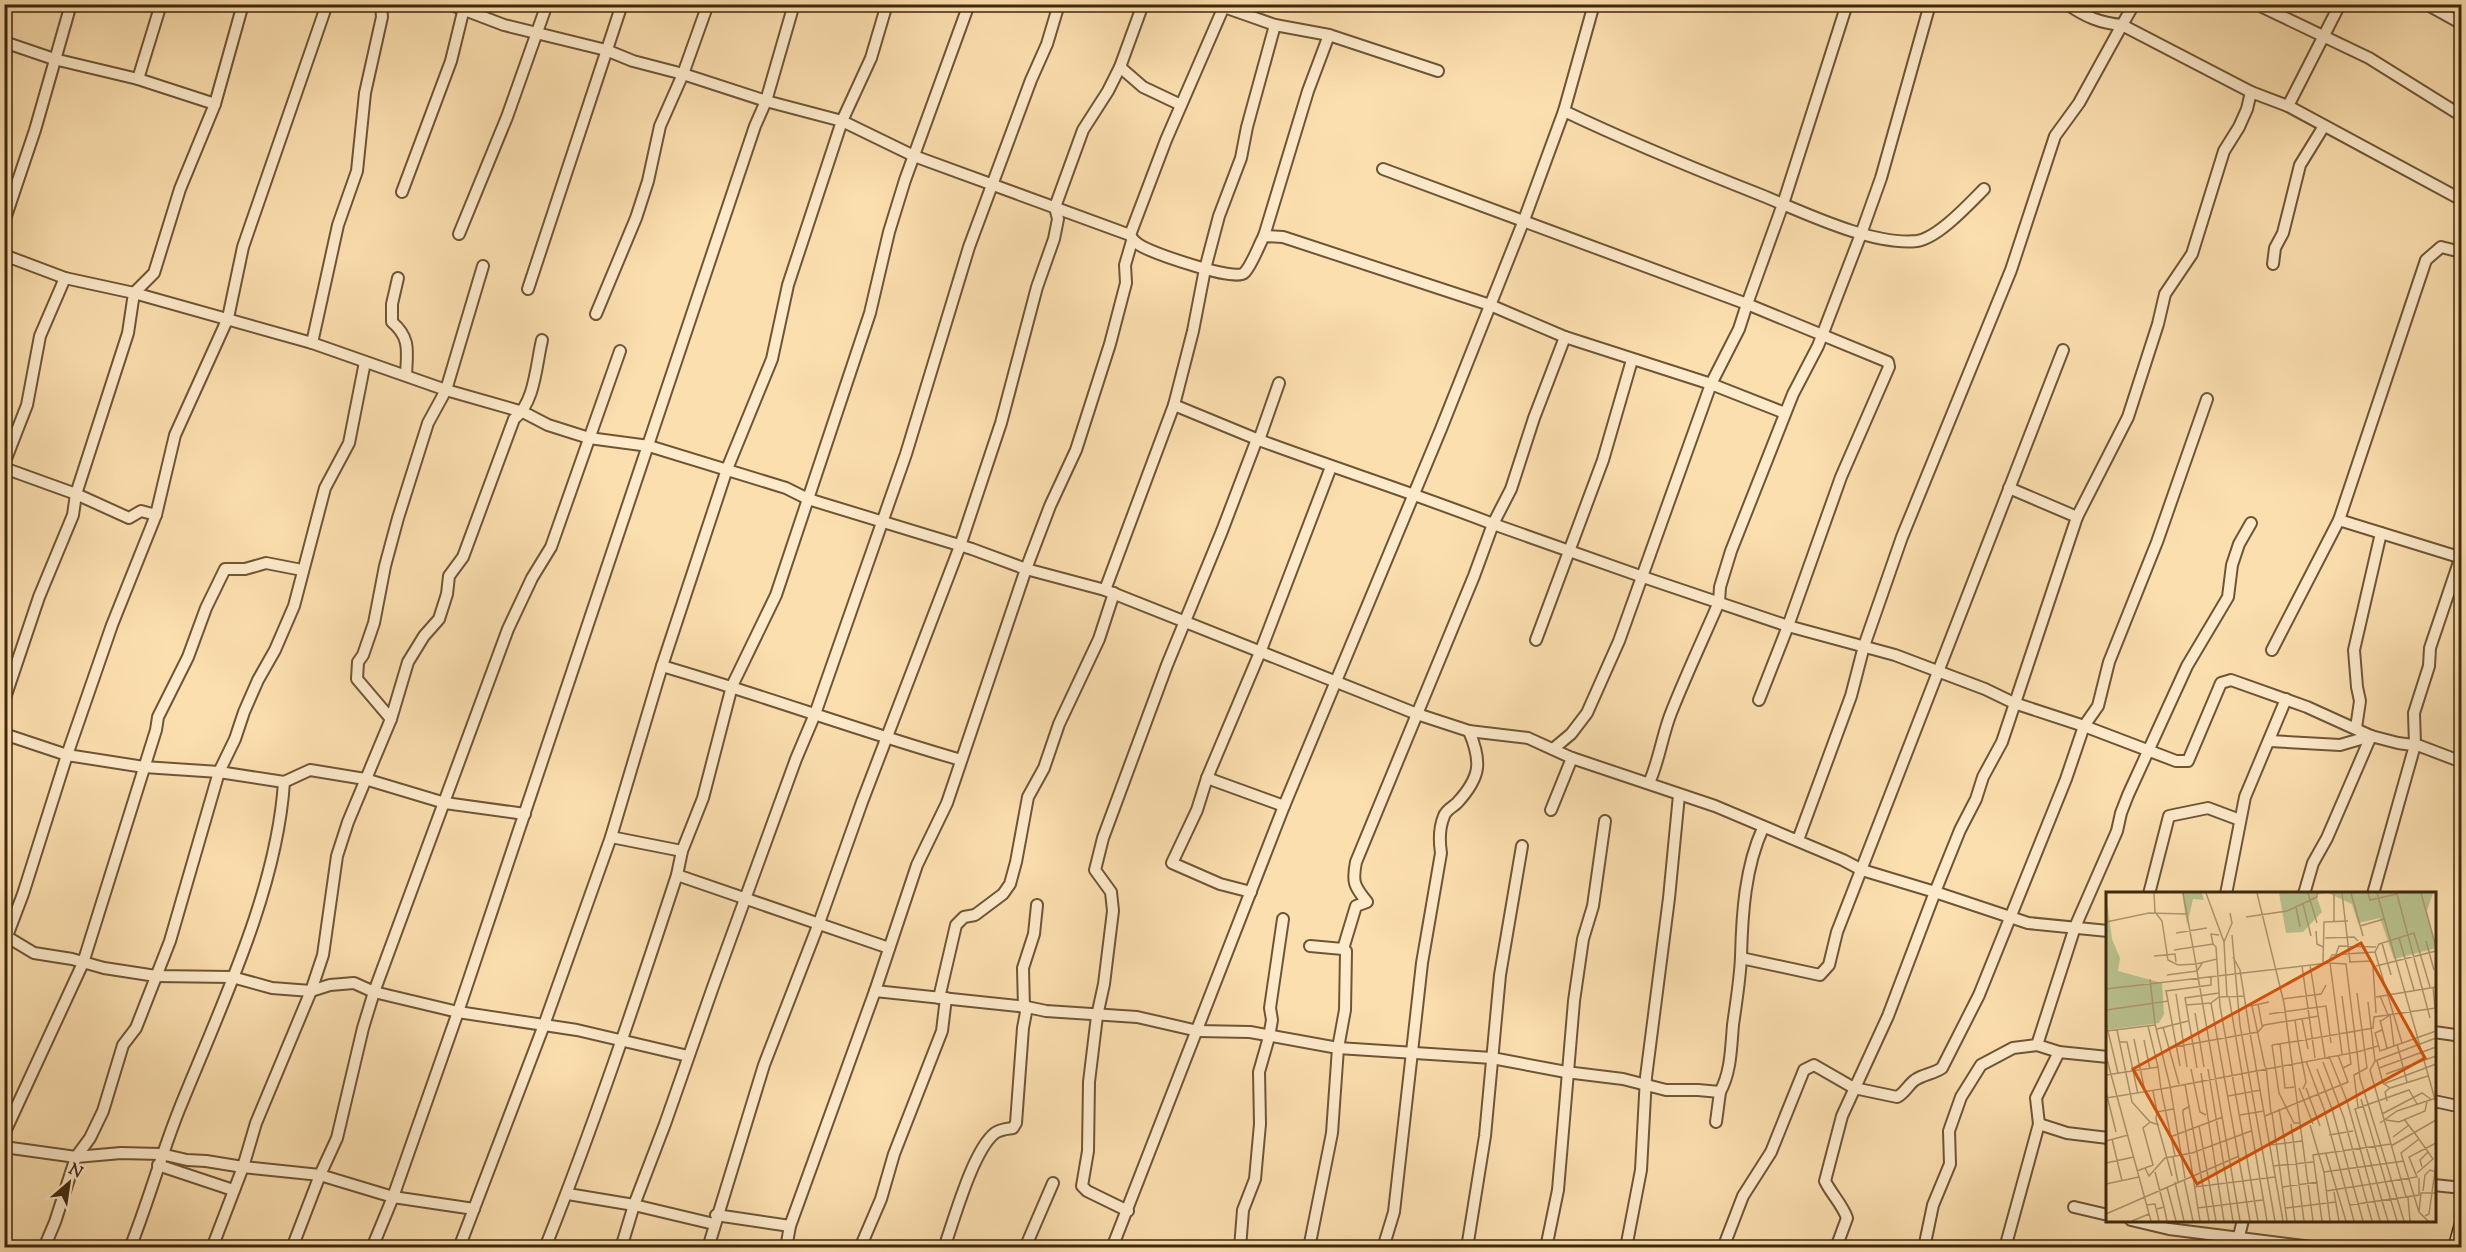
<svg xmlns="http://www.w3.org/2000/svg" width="2466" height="1252" font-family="'Sorts Mill Goudy',serif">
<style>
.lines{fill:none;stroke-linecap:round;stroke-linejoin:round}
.street-casing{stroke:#6e5635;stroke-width:14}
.secondary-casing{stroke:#3e290c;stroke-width:18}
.street{stroke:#fdeacb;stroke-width:10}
.secondary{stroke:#fdeacb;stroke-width:15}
.inset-road{fill:none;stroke:#b0966e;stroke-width:1.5}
.view{fill:#d7540c;fill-opacity:0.15;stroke:#d7540c;stroke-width:3}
.inset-edge{fill:none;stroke:#3e290c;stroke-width:3}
</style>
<rect width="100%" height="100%" fill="#fcdfaf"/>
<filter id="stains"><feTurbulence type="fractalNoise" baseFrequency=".00333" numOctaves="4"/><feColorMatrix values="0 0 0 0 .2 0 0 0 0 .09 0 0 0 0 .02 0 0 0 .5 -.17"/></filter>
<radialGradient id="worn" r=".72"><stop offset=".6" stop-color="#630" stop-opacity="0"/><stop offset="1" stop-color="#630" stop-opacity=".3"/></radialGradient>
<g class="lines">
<g class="street-casing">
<g id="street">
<path d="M449 4 504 25 606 50 633 61 683 74 766 101 842 121 914 156 1130 235C1133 241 1137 244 1143 247 1157 254 1235 282 1244 273 1251 267 1259 245 1264 236L1283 237 1490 305 1565 337 1711 384 1785 413"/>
<path d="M2067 4C2086 17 2100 23 2122 25L2134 4"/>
<polyline points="2256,4 2369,58 2462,116"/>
<polyline points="2426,4 2462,24"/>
<polyline points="1224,7 1275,25 1329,35 1438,71"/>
<polyline points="4,42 54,59 138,79 215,104 180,189 154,273 134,293 312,343 446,390 523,412 548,425 589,438 649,446 786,488 808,499 972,549 1026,569 1105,590 1417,714 1469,731 1528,738 1572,758 1715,806 1843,860 1862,870 1935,892 1960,830 1976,799 1983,777 2002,742 2077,517 2128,417 2158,324 2165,294 2192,254 2224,151 2239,127 2247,109 2251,92 2122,25 2079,103 2055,136 2011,270 1902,537 1864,646 1851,696 1798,840"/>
<polyline points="1120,67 1143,87 1181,105"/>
<polyline points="138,79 161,4"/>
<polyline points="2251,92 2288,106 2462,200"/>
<polyline points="215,104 243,4"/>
<polyline points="2288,106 2340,4"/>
<path d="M1564 111C1629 142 1695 169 1761 195 1803 212 1872 246 1917 241 1938 238 1969 204 1984 189"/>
<polyline points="1383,169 1747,304 1888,362 1889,367 1841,477 1788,626 1759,700"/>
<polyline points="402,192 451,61 465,4"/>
<polyline points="4,222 35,130 71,4"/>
<polyline points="459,234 507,117 547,4"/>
<polyline points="1130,235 1166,140 1225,4"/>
<polyline points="1264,236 1308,91 1329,35"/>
<polyline points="4,255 65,278 134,293 128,333 76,494 73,515 39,597 4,701"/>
<polyline points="2273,264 2275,248 2283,233 2300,165 2324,126"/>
<path d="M398 278 392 304V322C411 338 407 352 406 375"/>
<polyline points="528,289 622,4"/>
<polyline points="596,314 636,218 648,181 660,126 683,74 708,4"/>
<polyline points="312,343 338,225 357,171 365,93 382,17 381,4"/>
<polyline points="1174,405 1259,440 1279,383"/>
<path d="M1259 440C1337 469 1416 494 1493 524L1511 489 1534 418 1565 337"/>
<polyline points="4,464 27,405 40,336 65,278"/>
<polyline points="4,468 76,494 129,518 141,511 156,515"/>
<polyline points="2009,488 2077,517"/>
<polyline points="2339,520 2462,558"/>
<polyline points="1105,590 1174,405 1193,331 1205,269 1219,216 1241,158 1247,127 1275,25"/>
<polyline points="1536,640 1603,460 1632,360"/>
<polyline points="2272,650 2339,520 2426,260 2441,247 2457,251"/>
<path d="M662 666C762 695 860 731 961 760"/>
<polyline points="391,719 357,679 358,662 363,655 374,623 385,566 398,518 428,423 446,390 483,266"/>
<polyline points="2356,728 2360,701 2357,687 2354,650 2381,533"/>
<polyline points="4,734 67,755 144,767 219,772 284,782 310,770 365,779 445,803 525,814"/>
<polyline points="2270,741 2340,745 2371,736"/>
<polyline points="1553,749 1571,734 1587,713 1619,641 1711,384 1739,329 1747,304 1783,204 1847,4"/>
<polyline points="1207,778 1284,806"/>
<path d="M1649 783C1659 761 1662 736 1671 713 1686 675 1703 639 1719 602L1720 587 1731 551 1793 394 1818 346 1861 234 1881 178 1930 4"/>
<polyline points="1551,810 1572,758"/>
<polyline points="611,837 682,851"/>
<polyline points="677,875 889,948"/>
<polyline points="1251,892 1220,884 1172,863 1197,810 1207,778 1261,650 1331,467"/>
<polyline points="2149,894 2169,816 2208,808 2240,820"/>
<polyline points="2226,894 2245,797 2286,699"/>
<polyline points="2304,894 2313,863 2327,838 2371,736"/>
<polyline points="2373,894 2415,745 2414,713 2429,666 2430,648 2462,553"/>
<polyline points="4,935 34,953 72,959 104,968 156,976 232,977 272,988 311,991 330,985 354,983 374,992 458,1012 577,1030 688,1056"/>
<polyline points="4,944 23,894 67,755 112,625 156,515 175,435 228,318 243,247 327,4"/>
<path d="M1310 946 1343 949 1356 906 1367 902C1354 886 1352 882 1356 862L1474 576 1493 524 1643 577 1788 626 1895 655 1985 689 2014 703 2084 726 2176 761H2188L2221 683 2231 680 2307 707 2371 736 2398 743 2420 746 2462 762"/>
<polyline points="1741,958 1820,975 1829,965 1837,932 2063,350"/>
<path d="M875 991 1027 1007 1046 1011 1137 1017 1198 1031 1250 1032 1338 1048 1492 1058 1566 1072 1623 1079 1666 1090H1698L1720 1092C1731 1072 1731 1048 1733 1025 1736 1003 1740 980 1741 957 1742 914 1745 867 1763 828"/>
<polyline points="939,998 956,925 964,917 975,915 1003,894 1010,884 1016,862 1028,797 1044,768 1059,724 1099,639 1114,593"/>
<polyline points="1024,1008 1023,968 1034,934 1037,905"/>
<polyline points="2434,1032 2462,1036"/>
<polyline points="2037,1045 2075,927 2117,831 2121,813 2128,795 2187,666 2228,597 2232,565 2239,544 2251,523"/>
<polyline points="2434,1101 2462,1107"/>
<polyline points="1716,1122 1720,1092"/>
<polyline points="2039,1124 2067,1133 2108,1138"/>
<polyline points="4,1134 83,963 156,730 158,717 188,657 206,608 225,569 245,569 266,563 302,570"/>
<polyline points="4,1147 76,1157 121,1153 161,1154 187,1160 206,1161 243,1167 320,1175 393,1197 474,1209"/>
<polyline points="158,1165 233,1190"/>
<polyline points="2434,1185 2462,1188"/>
<polyline points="568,1194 634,1205 714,1224"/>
<polyline points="2074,1207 2108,1215"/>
<polyline points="1128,1211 1087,1191 1082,1186 1088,1151 1089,1082 1097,1016 1104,984 1113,911 1111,892 1095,870 1103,838 1167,665 1222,531 1257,439"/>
<polyline points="716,1215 790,1226"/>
<polyline points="2131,1220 2169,1229 2320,1248"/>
<polyline points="44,1248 55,1222 76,1157 90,1138 103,1111 123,1045 136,1028 170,941 219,772 235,739 244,712 258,680 275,650 294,606 325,488 349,443 365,362"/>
<path d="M130 1248C148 1203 161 1155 179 1110 220 1008 277 891 284 782"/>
<path d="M212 1248 243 1167 256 1123 311 991 323 955 337 856 348 822 391 719 408 662 424 636 439 619 447 594 449 576 463 557 514 419C535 403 536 365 542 340"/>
<polyline points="292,1248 320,1175 337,1138 363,1028 374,992 508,629 532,578 551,547 620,351"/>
<polyline points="372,1248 393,1197 458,1012 755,126 766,101 794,4"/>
<polyline points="459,1248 544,1025 611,837 662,666 727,469 772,359 788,285 842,121 871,58 887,4"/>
<path d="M545 1248C594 1125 636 1000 677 875L682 851 703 798 732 686 776 595 870 313 889 232 905 180 969 4"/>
<polyline points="621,1248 634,1205 665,1124 713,987 796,759 815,714 906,454 969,247 1031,80 1047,44 1059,4"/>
<polyline points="708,1248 764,1065 819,923 862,802 960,546 1001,423 1037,287 1054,239 1058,219 1055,207 1083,130 1108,91 1120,67 1143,4"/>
<polyline points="786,1248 790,1226 875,991 917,865 947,803 1026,569 1050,506 1076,450 1110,344 1126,283 1125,265 1132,241"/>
<polyline points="860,1248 881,1199 894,1154 942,1031 946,998"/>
<path d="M944 1248C954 1220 973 1150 995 1133 1001 1129 1007 1129 1013 1128L1016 1123 1023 1028 1027 1007"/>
<polyline points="1025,1248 1053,1183"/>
<polyline points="1112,1248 1284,806 1441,429 1524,220 1564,111 1594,4"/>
<polyline points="1240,1248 1243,1210 1255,1179 1260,1124 1259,1072 1269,1037 1272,1020 1270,1008 1283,919"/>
<polyline points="1309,1248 1332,1133 1338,1048 1345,1010 1346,951 1343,949"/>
<path d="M1383 1248 1394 1212 1422 963 1441 853C1439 840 1439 828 1444 816 1446 810 1453 807 1457 803 1481 777 1482 762 1469 731"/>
<polyline points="1467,1248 1485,1136 1500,975 1522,846"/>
<polyline points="1546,1248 1558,1190 1574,1001 1583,939 1593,906 1605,821"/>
<polyline points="1626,1248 1641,1170 1646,1077 1669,898 1679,795"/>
<path d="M1723 1248 1743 1196 1771 1152 1804 1070 1814 1065 1854 1088 1897 1097C1905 1093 1908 1085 1915 1080 1924 1074 1933 1074 1942 1068L1979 995 2066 779 2084 726 2098 706 2109 662 2157 542 2207 399"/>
<path d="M1836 1248 1847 1218C1842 1204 1832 1195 1825 1181L1842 1116 1888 1016 1935 892 2028 923 2108 931"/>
<polyline points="1924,1248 1933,1205 1950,1164 1949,1131 1961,1097 1981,1065 2013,1048 2037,1045 2059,1052 2108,1057"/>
<polyline points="2005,1248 2039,1124 2036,1098 2059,1052"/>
<polyline points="2236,1248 2243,1220"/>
</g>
</g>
<g class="secondary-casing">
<polyline id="secondary" points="2456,1248 2462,1226"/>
</g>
<use href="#street" class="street"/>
<use href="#secondary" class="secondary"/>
</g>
<g transform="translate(2106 892)">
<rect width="330" height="330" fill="#fcdfaf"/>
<path d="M0 1 6 47 14 66 12 79 56 91 58 122 53 131 0 138ZM76 1H96L98 8 87 7 81 33ZM173 1H220L210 3 216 20 197 40 180 41ZM222 1H327L321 19 330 56 288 67 274 26 252 31 246 12Z" fill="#b9c38f"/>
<path class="inset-road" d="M48 1 49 20 56 29 62 68 72 73 90 72 77 1M100 1 118 50 121 105M151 1 178 111 207 329M202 1 211 31M236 1 244 70M245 1 257 44M262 1 264 8 291 2 324 126M271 1 330 211M315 1 330 55M228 2V29M197 12 205 44M190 15 194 35M140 25 181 19 211 5V1M0 30 43 21 80 22M254 34 278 27M210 39 211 52 217 55M70 41 101 36M126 43 134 133 169 329M219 46 248 45 252 49M293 46 308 98M320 49 328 78M118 50 126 31 124 21M276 51 285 83M107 52 105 42 113 43M68 58 107 52 110 55 114 114 152 329M269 60 296 151M230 62 233 54 270 55M48 64 69 62 70 70M127 65 134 78 144 141M97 70 91 79 134 329M243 70 266 69M217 71 218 30 242 29M204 73 219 165M196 74 209 166M267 74 270 121M270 74 330 59M91 79 90 72 111 67M61 83 91 79M44 87 49 132 64 194 79 286M327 95 329 116M0 97 222 71 226 63 269 60 273 52 308 41 324 95M251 101 261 176 248 183 252 215M70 102 81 175M236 104 245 172 237 176M274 104 282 123M123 105 161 329M270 105 330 95M177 107 215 102 220 93M62 109 60 99 105 93V85M262 110 269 169 264 178 285 252M105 111 113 105 138 104M152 112 156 134M80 113 105 111 144 329M144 114 163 110M146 114 159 175M0 118 62 109 74 174M89 121 98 175M163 122 220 114 225 151M196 127 202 157M274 128 281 156M275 129 284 123 288 154M0 131 12 181M42 134 52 175M57 135 73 192M51 137 82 129M11 138 26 210 44 230 53 233M276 138 269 141 274 159 330 139M1 139 49 133M144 141 177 329M28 147 39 200M38 148 44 177M13 150H21L32 202M174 152 179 196 188 195M291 152 301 190M166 153 173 201 188 231H193M166 153 192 149 189 128M272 154 251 160 254 186 298 329M62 156 152 140 158 133 213 124M0 164 45 329M223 164 241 209 274 329M200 169 218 217 248 329M269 169 330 146M271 169 277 191 284 196M217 170 238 226 266 329M160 175 165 221M91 176 79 106 113 101M273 176 330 155M85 177 94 220 100 223M102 177 127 329M211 177 226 217 257 329M95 181 118 329M280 182 330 164M0 183 52 175 55 197 251 160 240 72 224 71 236 162M79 192 103 329M277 192 330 172M193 196 207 232M200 196 214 234M197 197 200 190 192 149 267 136 268 125 330 116M47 199 51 220 67 217M0 200 10 240M122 204 155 198M0 206 55 197 69 264M255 207 291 329M281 209 279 200 284 196 322 184M84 214 77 218V222L94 329M173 217 179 251M51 220 50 227 66 284M166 221 181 329M276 222 316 201 326 208M134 223 158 219M159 224 242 190 232 163M298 227 313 247M280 228 293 230 319 219 321 209M274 231 291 219 330 206M185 232 198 329M204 233 218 280 224 329M93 234 110 329M223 243 247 239M64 245 117 225M287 245 303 233M6 247 16 289M0 249 22 243M179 251 189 329M164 253 196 249M285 254 330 228M220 262 240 329M67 265 72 290M0 271 28 265M167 274 207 270M316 275 314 268 322 260M39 276 43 284 59 266 86 261 145 239M31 279 47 273 37 236 44 230M49 280 58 315M218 280 298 269M311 281 327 267 313 247 295 261 313 320 322 329M78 287 87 329M69 290 78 329M0 292 33 285M61 295 70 329M88 295 169 285M177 295 212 290M220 299 311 285 303 265 330 251M317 299 319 283 324 278 330 280M228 300 233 329M302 305 304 329M40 313 49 312 53 329M244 313 313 303V286M91 316 157 308M179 316 230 310M51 317 58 315 61 329M313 320 315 301H330M0 322 133 264M319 324 323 322 330 272M26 329 43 322M216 329 207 263 285 252 300 305M282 329 249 217 303 198 311 212"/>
<path class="view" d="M255 51 319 166 91 292 27 177Z"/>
<rect width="330" height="330" class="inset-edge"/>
</g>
<rect width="2466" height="1252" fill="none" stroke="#fcdfaf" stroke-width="24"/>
<rect x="6" y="6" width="2454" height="1240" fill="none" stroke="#3e290c" stroke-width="3"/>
<rect x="12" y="12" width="2442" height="1228" fill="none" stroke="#3e290c" stroke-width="1.5"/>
<g transform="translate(69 1183) rotate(29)" stroke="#fdeacb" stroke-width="4.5" paint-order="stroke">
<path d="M0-4.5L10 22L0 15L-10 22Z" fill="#3e290c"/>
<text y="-9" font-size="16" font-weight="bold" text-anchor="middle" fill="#3e290c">N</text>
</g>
<rect width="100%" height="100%" filter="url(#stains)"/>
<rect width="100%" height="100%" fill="url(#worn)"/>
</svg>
